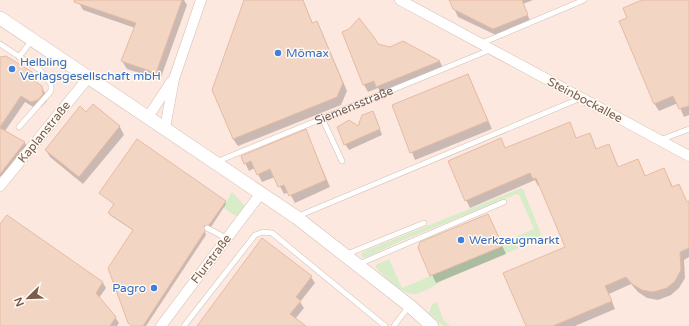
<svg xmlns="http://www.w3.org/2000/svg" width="689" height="326" font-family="'Varela Round',sans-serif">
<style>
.commercial{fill:#fde8e0}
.green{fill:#d8ecc9}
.shadow{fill:#0003}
.building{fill:#f3d5c3;stroke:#e6bba3}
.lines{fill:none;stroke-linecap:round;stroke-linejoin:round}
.service-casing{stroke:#d1beb0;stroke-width:6}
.minor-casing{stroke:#d1beb0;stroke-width:11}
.tertiary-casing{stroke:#d1beb0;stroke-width:14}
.service{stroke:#fff;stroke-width:5}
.minor{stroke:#fff;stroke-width:10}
.tertiary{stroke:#fff;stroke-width:13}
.shop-dot{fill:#3f7fe0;stroke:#fffaf3;stroke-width:1.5}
.labels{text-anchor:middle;stroke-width:3;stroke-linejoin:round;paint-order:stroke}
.shop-label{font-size:12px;fill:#366cbe;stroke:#fffaf3;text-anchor:start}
.street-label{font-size:12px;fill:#7a5c4d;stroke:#fffaf3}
</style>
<rect width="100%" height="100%" fill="#fdf6ec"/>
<rect class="commercial" x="0" y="0" width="689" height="326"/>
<g class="green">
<path d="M521 188 523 189 541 234 538 239C507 254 475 266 444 280 436 284 425 292 416 294 403 296 385 277 376 268V265L389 259 402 288 502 246 501 243 534 229 519 195 517 194 401 241 365 258 362 257 361 254 365 251Z"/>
<polygon points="232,192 245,206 237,216 232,214 223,207"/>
<polygon points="437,302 443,319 450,326 443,326 429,313 432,304"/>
</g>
<g class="shadow">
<polygon points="80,0 184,0 187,5 160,80 127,69 122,61 135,28 83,10 79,3"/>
<polygon points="245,0 303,0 313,24 317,22 321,30 347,91 341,105 238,146 233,139"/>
<polygon points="450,0 533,0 523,4 531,23 498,36 458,17"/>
<polygon points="646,0 689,0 689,115 684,117 678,103 659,111 654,103 628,18"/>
<polygon points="403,43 440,62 444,69 382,94 378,88 368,92 364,85 390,48"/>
<polygon points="0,58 31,73 36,83 41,86 45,93 47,101 41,107 35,108 25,102 5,131 25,143 29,150 5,179 0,176"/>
<polygon points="468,75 492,129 415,160 393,106"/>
<polygon points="93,105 120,127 124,135 83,184 50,157 46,150"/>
<polygon points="376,118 382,135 349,150 345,144"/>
<polygon points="569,123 577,139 589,134 597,150 609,145 619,168 638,160 646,177 664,169 673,187 679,185 687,203 689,202 689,257 684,260 685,278 679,288 671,295 658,300 647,298 638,292 631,284 609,294 615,309 575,326 527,326 566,247 540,185 538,186 535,180 470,208 466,200 501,140 506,149"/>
<polygon points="306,131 330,187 295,203 289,192 284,194 275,177 262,182 255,168 249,171 245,163"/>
<polygon points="101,193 225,202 226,204 211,227 204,228 206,235 146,326 134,326 134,231 111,216 109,213 115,205"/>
<polygon points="488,215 506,254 436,283 419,248"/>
<polygon points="7,216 103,283 106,288 99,298 115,317 119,323 117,326 0,326 0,226"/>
<polygon points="311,277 315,283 300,302 304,308 295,319 304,326 198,326"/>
</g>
<g class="building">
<polygon points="74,0 182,0 156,73 121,61 136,23 74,2"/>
<polygon points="244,0 303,0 312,23 317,21 343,83 337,97 233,139 212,90"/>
<polygon points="449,0 522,0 528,15 493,29 453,9"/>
<polygon points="642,0 689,0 689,106 679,109 673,96 654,104 619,21 627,18 623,8"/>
<polygon points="359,18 374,37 378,44 390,47 403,41 440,61 376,87 374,81 363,85 342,32 349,29"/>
<polygon points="6,56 32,72 33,80 42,86 43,94 38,100 31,102 21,96 0,127 0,57"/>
<polygon points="468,74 488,121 410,153 392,105"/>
<polygon points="93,104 120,126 79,177 45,150 80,106 86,112"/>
<polygon points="373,111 380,129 344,145 337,127 349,120 358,126 362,115"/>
<polygon points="570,122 576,138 590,133 596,149 609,144 618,167 638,159 645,176 664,168 672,187 679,184 687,202 689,201 689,248 680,252 681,270 675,281 667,288 653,292 642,290 632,284 626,277 605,286 612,301 553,326 526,326 503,273 565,247 536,178 533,179 530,173 465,201 448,161 501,138 505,148"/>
<polygon points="0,128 25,142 0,174"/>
<polygon points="306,129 326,180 289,196 284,185 278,187 270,169 257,175 251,161 244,164 241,156"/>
<polygon points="137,139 226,201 209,225 204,226 205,231 143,326 132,326 128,323 108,268 133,230 108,213 114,204 99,193"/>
<polygon points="488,214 503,246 430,276 418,248 420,242"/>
<polygon points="7,215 103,282 96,293 116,317 110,326 0,326 0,224"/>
<polygon points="262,238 312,276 296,297 301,301 290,314 306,326 197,326"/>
</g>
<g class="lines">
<g class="service-casing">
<g id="service">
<polyline points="482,43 584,0"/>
<polyline points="0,44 40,70 51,84 51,91 19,127"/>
<polyline points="19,57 32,40"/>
<polyline points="322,118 342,161"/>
<polyline points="660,140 689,129"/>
<path id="s1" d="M216 162 492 49"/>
<polyline points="296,217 581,98"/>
<polyline points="207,228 226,238"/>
<polyline points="347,254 424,223"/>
<polyline points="359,264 504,202"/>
<polyline points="184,326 255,235 263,232 272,233 385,326"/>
<polyline points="394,326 409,306"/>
</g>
</g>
<g class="minor-casing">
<g id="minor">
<polyline points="400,0 689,156"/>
<polyline points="148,117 171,82"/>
<polyline points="165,128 174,79 201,0"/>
<polyline points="0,186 88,78"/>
<polyline points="161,326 261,193"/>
</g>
</g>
<g class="tertiary-casing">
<polyline id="tertiary" points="0,18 296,217 410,306 432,326"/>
</g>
<use href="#service" class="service"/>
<use href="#minor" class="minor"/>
<use href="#tertiary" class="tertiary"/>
</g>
<g class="shop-dot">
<circle cx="278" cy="53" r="4"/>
<circle cx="12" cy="69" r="4"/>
<circle cx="461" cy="240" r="4"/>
<circle cx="154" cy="288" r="4"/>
</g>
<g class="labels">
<g class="shop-label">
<text x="286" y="57">Mömax</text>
<text x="20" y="66">Helbling<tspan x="20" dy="14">Verlagsgesellschaft mbH</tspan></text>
<text x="469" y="244">Werkzeugmarkt</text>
<text x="146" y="292" text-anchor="end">Pagro</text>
</g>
<g class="street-label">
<text transform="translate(585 100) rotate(28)" y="4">Steinbockallee</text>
<text dy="4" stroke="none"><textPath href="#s1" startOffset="149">Siemensstraße</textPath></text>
<text transform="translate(44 132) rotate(-51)" y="4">Kaplanstraße</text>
<text transform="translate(211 259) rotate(-53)" y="4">Flurstraße</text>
</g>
</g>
<g transform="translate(28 298) rotate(247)" stroke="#fffaf3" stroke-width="3" paint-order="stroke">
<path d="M0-3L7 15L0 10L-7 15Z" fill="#7a5c4d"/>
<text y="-6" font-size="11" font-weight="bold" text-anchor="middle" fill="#7a5c4d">N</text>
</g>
</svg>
